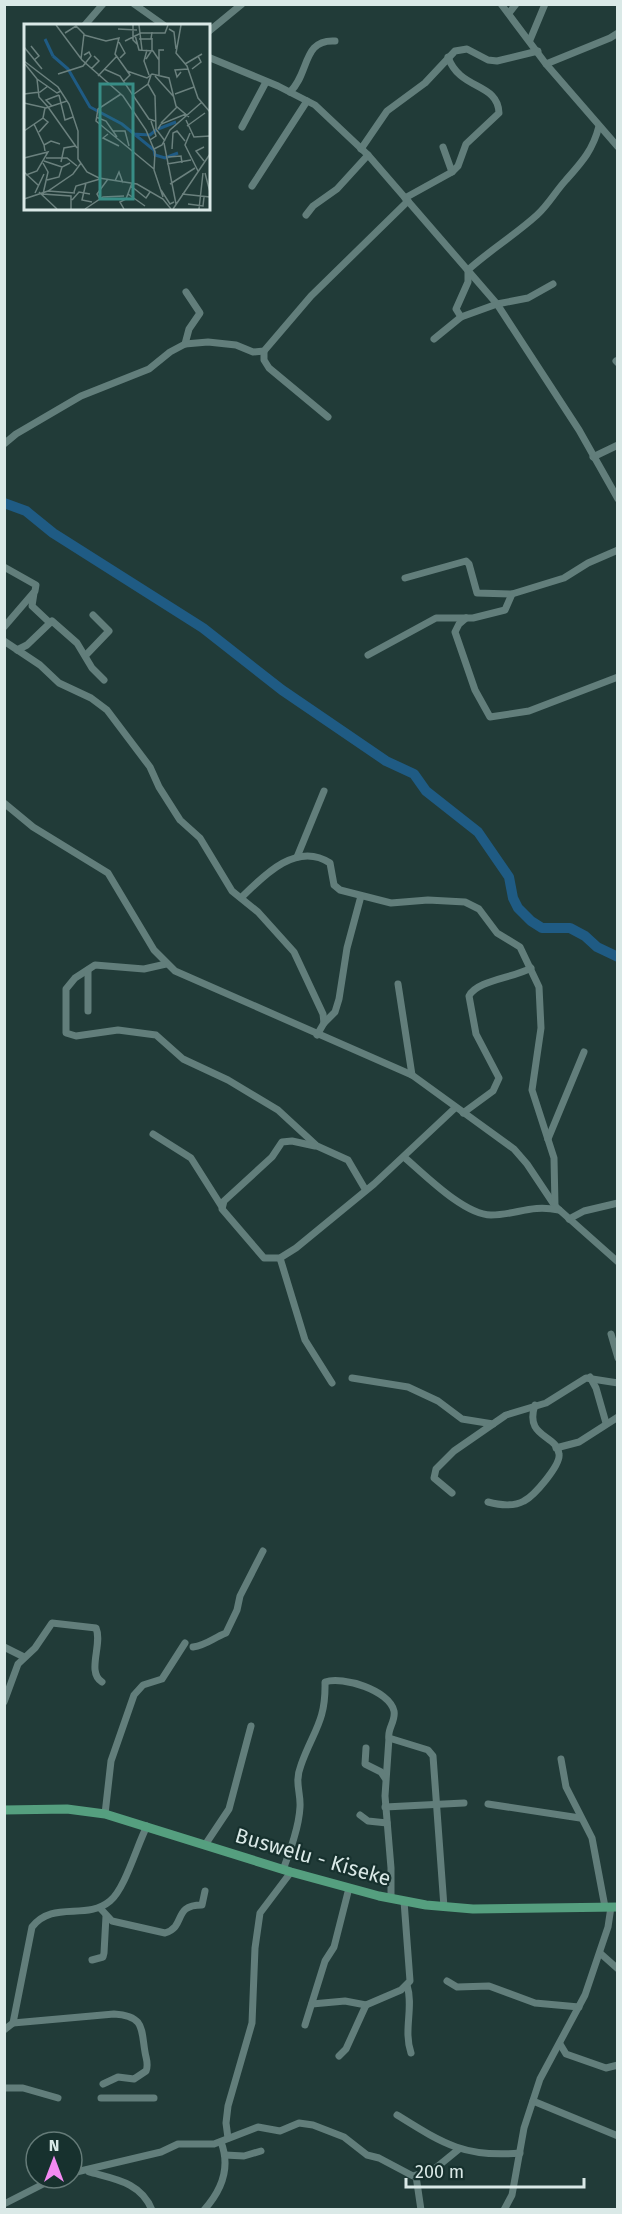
<svg xmlns="http://www.w3.org/2000/svg" width="622" height="2214" font-family="'Fira Sans',sans-serif">
<style>
.lines{fill:none;stroke-linecap:round;stroke-linejoin:round}
.river{stroke:#1f5b84;stroke-width:10}
.minor{stroke:#627e7b;stroke-width:7}
.major{stroke:#559f7f;stroke-width:9}
.labels{text-anchor:middle;stroke-width:4.5;stroke-linejoin:round;paint-order:stroke}
.street-label{font-size:21px;fill:#dae9e7;stroke:#17312e}
.inset-river{fill:none;stroke:#1f5b84;stroke-width:3}
.inset-road{fill:none;stroke:#6b817e;stroke-width:1.5}
.view{fill:#388d86;fill-opacity:0.15;stroke:#388d86;stroke-width:3}
.inset-edge{fill:none;stroke:#dae9e7;stroke-width:3}
</style>
<rect width="100%" height="100%" fill="#213b38"/>
<g class="lines">
<polyline class="river" points="4,503 26,511 53,533 203,628 282,690 386,761 414,774 426,791 478,832 509,877 513,898 518,908 531,921 542,928 570,928 585,936 597,947 618,957"/>
<g class="minor">
<polyline points="134,4 165,26"/>
<polyline points="501,4 546,64 618,147"/>
<polyline points="509,13 516,4"/>
<polyline points="84,26 103,4"/>
<polyline points="208,32 242,4"/>
<polyline points="530,40 545,4"/>
<polyline points="208,57 278,86 315,105 368,155 497,304 579,430 618,499"/>
<polyline points="546,64 610,38 618,33"/>
<path d="M290 92C310 73 302 39 335 41"/>
<polyline points="242,127 266,82"/>
<polyline points="443,147 452,172"/>
<polyline points="361,149 387,111 425,83 455,51 467,49 488,60 497,61 538,51"/>
<polyline points="252,186 307,101"/>
<path d="M405 198 452 172 458 166 466 144 499 113C498 82 460 91 448 57"/>
<polyline points="306,215 313,206 337,189 368,155"/>
<path d="M461 317 456 309 468 282V270C490 250 515 235 537 215 549 204 555 192 566 180 582 162 593 150 599 126"/>
<polyline points="434,339 461,317 497,304 528,298 553,284"/>
<polyline points="185,344 189,329 200,313 186,292"/>
<polyline points="264,351 264,360 269,368 328,417"/>
<polyline points="616,361 618,363"/>
<polyline points="4,444 16,434 81,396 149,369 170,352 185,344 208,342 236,345 253,352 264,351 311,296 408,201"/>
<polyline points="593,457 618,445"/>
<polyline points="4,567 36,585 35,591 4,627"/>
<polyline points="405,578 466,561 469,564 477,593 512,594"/>
<polyline points="34,593 32,606 49,622"/>
<polyline points="466,618 459,624 455,632 475,690 490,717 529,711 618,677"/>
<polyline points="4,641 40,665 59,683 91,698 107,710 150,767 159,787 180,820 200,838 232,891 258,912 294,952 323,1014 324,1023 317,1035"/>
<polyline points="17,650 27,645 52,621 77,643 92,668 104,680"/>
<polyline points="86,655 109,631 93,615"/>
<polyline points="368,655 436,618 473,618 505,610 512,594 564,578 588,563 618,550"/>
<polyline points="4,803 33,827 108,873 154,950 175,971 412,1075 514,1149 527,1164 555,1206 618,1262"/>
<polyline points="297,857 324,791"/>
<path d="M242 897C264 875 297 841 330 863L334 885 340 890 391 903 428 900 465 902 479 909 497 933 520 947 539 987 541 1028 532 1090 554 1158 555 1206"/>
<polyline points="166,964 144,969 95,965 75,978 66,989 66,1033 76,1036 118,1030 156,1035 183,1059 228,1080 278,1110 317,1146 348,1160 365,1189"/>
<polyline points="88,970 88,1011"/>
<polyline points="398,984 412,1075"/>
<polyline points="324,1023 335,1012 339,999 347,948 361,896"/>
<path d="M463 1113 493 1091 499 1078 476 1034 469 996C477 980 514 978 531 968"/>
<polyline points="153,1134 191,1158 222,1207"/>
<polyline points="548,1139 584,1052"/>
<polyline points="315,1146 292,1141 282,1142 272,1157 224,1201 222,1209 264,1258 280,1258 296,1248 374,1184 455,1108"/>
<path d="M404 1157C424 1174 464 1215 491 1215 517 1215 530 1204 559 1210"/>
<polyline points="569,1219 584,1211 618,1203"/>
<polyline points="280,1258 305,1340 332,1383"/>
<polyline points="611,1334 618,1358"/>
<polyline points="590,1377 596,1388 606,1423"/>
<polyline points="352,1378 408,1387 438,1401 462,1419 493,1424"/>
<polyline points="556,1448 579,1442 618,1417"/>
<polyline points="452,1493 434,1478 436,1469 454,1451 506,1415 546,1403 586,1378 618,1383"/>
<path d="M488 1502C499 1505 513 1507 524 1501 534 1496 561 1465 559 1454 557 1434 524 1438 535 1405"/>
<polyline points="4,1647 24,1657"/>
<path d="M193 1647C207 1645 213 1638 226 1633L237 1610 240 1596 263 1551"/>
<path d="M4 1702 18 1664 35 1648 52 1623 96 1628C103 1644 86 1672 102 1682"/>
<polyline points="389,1738 385,1796 391,1868 391,1898"/>
<polyline points="366,1748 365,1764 381,1772 385,1778"/>
<polyline points="561,1759 566,1787 592,1838 605,1907"/>
<polyline points="488,1804 580,1818"/>
<polyline points="385,1807 464,1803"/>
<polyline points="105,1814 111,1761 134,1695 143,1685 162,1679 185,1643"/>
<polyline points="360,1815 368,1821 387,1823"/>
<polyline points="205,1845 229,1809 251,1726"/>
<path d="M283 1870C290 1851 299 1827 300 1807 301 1792 294 1783 301 1765 313 1731 326 1722 325 1682 343 1676 389 1690 394 1711 396 1721 387 1729 389 1738L428 1750 433 1756 444 1907"/>
<path d="M100 1908 112 1921 165 1933C187 1926 172 1905 202 1905L205 1891"/>
<polyline points="600,1953 618,1969"/>
<polyline points="92,1960 103,1957 104,1953 106,1916"/>
<polyline points="447,1981 457,1987 489,1986 535,2003 579,2007"/>
<path d="M407 1985C414 2007 403 2030 411 2053"/>
<polyline points="312,2004 345,2001 366,2005"/>
<path d="M13 2023 114 2014C145 2016 141 2029 145 2052 146 2059 149 2064 146 2071L134 2079 118 2077 103 2084"/>
<polyline points="305,2025 325,1961 334,1947 349,1888"/>
<path d="M4 2030 13 2023 32 1927C53 1900 86 1921 110 1901 125 1889 137 1845 147 1826"/>
<polyline points="560,2044 566,2054 606,2068 618,2065"/>
<polyline points="339,2056 346,2049 366,2005 401,1990 410,1981 404,1901"/>
<polyline points="4,2088 23,2088 58,2098"/>
<polyline points="101,2098 154,2098"/>
<polyline points="533,2101 618,2136"/>
<path d="M397 2115C442 2143 464 2158 520 2153"/>
<polyline points="228,2138 226,2123 228,2106 252,2023 255,1948 260,1913 291,1872"/>
<polyline points="225,2155 244,2156 261,2151"/>
<path d="M89 2172C114 2179 141 2182 152 2210"/>
<polyline points="72,2173 161,2152 178,2144 214,2144 258,2127 280,2131 299,2123 313,2125 344,2137 367,2155 379,2158 413,2176 432,2171 459,2149"/>
<polyline points="416,2176 421,2210"/>
<polyline points="4,2204 55,2178"/>
<path d="M204 2210C222 2190 231 2168 221 2142"/>
<polyline points="504,2210 512,2195 524,2128 540,2079 585,1995 608,1927 611,1907"/>
</g>
<polyline class="major" points="4,1810 67,1809 105,1814 291,1872 379,1896 426,1905 473,1909 618,1907"/>
</g>
<g class="labels">
<g class="street-label">
<text transform="translate(313 1857) rotate(16)" y="7">Buswelu - Kiseke</text>
</g>
</g>
<g transform="translate(24 24)">
<rect width="186" height="186" fill="#213b38"/>
<path class="inset-river" d="M21 15 29 32M29 32 44 45 66 83 98 100 130 126 131 131 141 134 154 129M134 105 152 98M109 110 126 111 132 106"/>
<path class="inset-road" d="M32 1 58 36 99 72 122 106 131 128 130 146 139 173M109 1V16L114 21M115 1 118 26M157 1 152 29 163 42 174 74 186 88M94 5 113 6M145 5 150 8 152 25M41 9 52 2 60 10 57 35M60 11 82 17 95 14 91 30 106 51 100 57M111 11 115 26 129 27 135 36M115 15H127L128 8M101 17 117 9H141L144 1M95 18 101 29 96 34M7 22 15 32 10 36M0 23 18 45M123 26 120 37 125 51M122 35 128 26V14M0 37 34 63 45 80 54 107V135L63 148 75 154 113 160 139 175 147 185M1 40 13 55 33 69 37 67M161 40 178 30M67 45 75 37 70 32M80 45 96 52 125 95 131 97M168 45 177 38 174 32M103 47 123 54 128 50 145 54 152 82 165 93M157 48 153 53 151 46 164 45M34 50 59 42 67 32 65 28 60 31M74 52 93 32M131 52 150 73M135 52V26H140M13 55 15 73 24 83M124 60 131 72 132 105 141 117M0 70 16 68 24 62M97 70 74 85 72 97 130 145M110 70 124 60 127 51M151 70 170 63M35 71 41 96 49 93M0 79 22 84 43 77M28 82 22 76 35 71M24 83 53 124M72 93 82 97 93 113M162 96 170 113 186 112M137 99 153 83M10 100 20 121M163 102 181 89M134 105 137 100 162 90M0 107 19 94 21 84M89 107H101L105 122M15 108 24 98 19 94M166 109 161 121 174 147M84 110 79 114 95 122M126 116 132 112 127 97M140 119 152 180M180 123 172 127 180 137M130 125 138 121 146 106 178 78M148 125 149 109 153 107 161 117M21 127 20 121 27 117 36 120M144 133 157 132 158 139M0 134 24 128 13 147 2 151M22 134H43L53 142M20 137 38 143M37 138 40 124 51 122M19 139 24 148 19 170 47 172V185M143 140 167 136M0 148 14 161M181 149 186 168M23 156 35 153 38 143 46 139M91 157 95 148 99 159M62 159 58 176 68 178M146 160 171 144M107 162 122 174 126 168M137 166 146 180 150 178M24 167 51 169M15 168 33 185M50 168 52 162 76 155M11 169 20 150M104 170 121 182M158 170 186 173M0 175 24 167 49 150 57 139M76 175 73 170 84 155M48 176 55 168 66 170M164 180 179 182 180 173M61 185 79 173 100 172M100 185 96 178 102 175 108 159M149 185 186 130M175 185 179 149"/>
<path class="view" d="M76 60H109V175H76Z"/>
<rect width="186" height="186" class="inset-edge"/>
</g>
<rect width="622" height="2214" fill="none" stroke="#dae9e7" stroke-width="12"/>
<g transform="translate(54 2160)"><circle r="28" fill="#17312e" stroke="#657b78" stroke-width="1.5"/>
<path d="M0-4.5L10 22L0 15L-10 22Z" fill="#f38af2"/>
<text y="-9" font-size="16" font-weight="bold" text-anchor="middle" fill="#dae9e7">N</text>
</g>
<path d="M406 2178v9h178v-9" fill="none" stroke="#dae9e7" stroke-width="3"/>
<text x="415" y="2178" font-size="18" fill="#dae9e7" stroke="#17312e" stroke-width="4.5" paint-order="stroke">200 m</text>
</svg>
